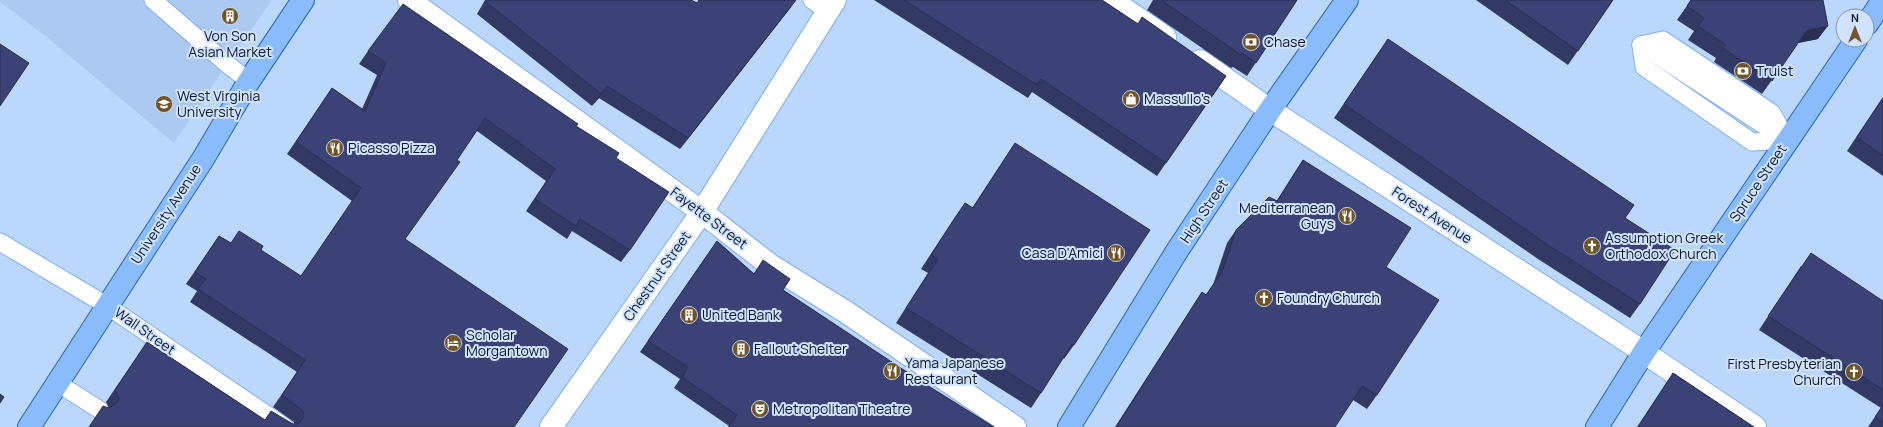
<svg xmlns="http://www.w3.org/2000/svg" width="1883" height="427" font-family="Manrope,sans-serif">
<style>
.built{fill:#abc9f1}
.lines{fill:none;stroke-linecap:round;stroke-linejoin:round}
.service-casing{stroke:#82aee9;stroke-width:19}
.minor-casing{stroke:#82aee9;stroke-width:24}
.primary-casing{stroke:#2966b3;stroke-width:24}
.service{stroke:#fff;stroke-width:17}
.minor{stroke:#fff;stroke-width:22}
.primary{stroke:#8abcfc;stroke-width:22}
.wall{fill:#333965}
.shaded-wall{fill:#292e52}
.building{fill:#3b4275;stroke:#292e52}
.labels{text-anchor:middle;stroke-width:4;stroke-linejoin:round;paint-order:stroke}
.poi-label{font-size:14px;fill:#07182e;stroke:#d1e3fc;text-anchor:start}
.street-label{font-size:14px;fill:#07182e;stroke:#d1e3fc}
</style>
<rect width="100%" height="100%" fill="#bcd7fc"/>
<polygon class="built" points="0,0 272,0 227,64 174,143 48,38 0,2"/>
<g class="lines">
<g class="service-casing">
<g id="service">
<polyline points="153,0 227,64 249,81"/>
<polyline points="812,0 828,11"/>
<polyline points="1641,45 1644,67 1752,142 1787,140"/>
<polyline points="1641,45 1663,40 1772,113 1787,140"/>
<polyline points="1641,45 1785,139"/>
<polyline points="0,242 106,305 285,427"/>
<polyline points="56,382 100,410"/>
</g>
</g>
<g class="minor-casing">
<g id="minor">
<polyline points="409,0 702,212 770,265 846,312 1015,427"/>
<polyline points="1111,0 1165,37"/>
<polyline points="1200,61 1270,110 1627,341 1755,427"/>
<polyline points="551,427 702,212 835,0"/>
</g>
</g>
<g class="primary-casing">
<g id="primary">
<polyline points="1867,24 1883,0"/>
<polyline points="29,427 203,159 249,81 303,0"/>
<polyline points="1069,427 1177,251 1270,110 1347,0"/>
<polyline points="1597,427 1644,352 1856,40"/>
</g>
</g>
<use href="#service" class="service"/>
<use href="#minor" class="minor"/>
<use href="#primary" class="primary"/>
</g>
<g class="wall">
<polygon points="485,0 691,0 697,3 791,7 680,149 599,98 592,106 477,14"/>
<polygon points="874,0 1102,0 1138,24 1226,76 1157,176 1032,92 1028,98"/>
<polygon points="1153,0 1297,0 1247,76 1233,67 1231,68 1147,10"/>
<polygon points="1476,0 1613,0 1568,65"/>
<polygon points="1691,0 1818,39 1798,43 1762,94 1714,62 1716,58 1688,40 1694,31 1677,20"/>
<polygon points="1388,39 1625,218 1640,304 1630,318 1538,259 1334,118"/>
<polygon points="368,51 576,126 616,158 630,250 621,262 572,231 567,239 526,211 546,181 477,131 457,160 405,239 514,427 89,427 109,408 106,402 147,342 265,420 294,424 294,422 273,407 297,372 190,302 197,291 186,284 219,236 231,243 301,276 352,201 287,154 332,88 362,109 377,75 359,64"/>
<polygon points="1883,97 1883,176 1847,151"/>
<polygon points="1015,143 1074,345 1064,359 1063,358 1041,393 1031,408 896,323 928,273 921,269 955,217 965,203 972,208"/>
<polygon points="1303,160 1386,267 1377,395 1367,409 1353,400 1335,427 1115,427 1193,306 1202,292 1206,295 1213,285 1227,243 1236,230 1277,201 1294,174"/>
<polygon points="717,241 754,274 783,290 922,382 994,427 728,427 729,426 674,388 680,379 640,352"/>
<polygon points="1801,266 1883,301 1883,427 1868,427 1881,408 1759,330"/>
<polygon points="1673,373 1754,427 1637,427"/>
</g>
<g class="shaded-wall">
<polygon points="796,0 791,7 680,149 688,138"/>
<polygon points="1828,26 1818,39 1798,43 1807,30"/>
<polygon points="607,86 599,98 592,106"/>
</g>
<g class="building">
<polygon points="487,0 691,0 697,3 699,0 796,0 688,138 607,86 601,94 486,2"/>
<polygon points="904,0 1102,0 1138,24 1142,17 1226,76 1166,163 1041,79 1037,85"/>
<polygon points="1161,0 1297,0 1256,63 1242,53 1241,55"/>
<polygon points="1505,0 1613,0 1578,51"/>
<polygon points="1691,0 1823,0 1828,26 1807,30 1772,81 1723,48 1726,45 1698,26 1704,18 1687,6"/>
<polygon points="403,4 578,124 576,126 619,153 616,158 669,192 630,250 580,219 576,226 535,199 555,169 485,118 457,160 460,162 405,239 568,349 514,427 89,427 103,406 109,408 117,403 119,398 115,390 147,342 265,420 271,411 293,424 298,424 302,420 304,415 302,410 282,395 305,360 198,289 206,279 195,272 219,236 231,243 239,231 263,246 261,250 301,276 361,188 296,142 332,88 365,111 386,63 368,51"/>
<polygon points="1388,39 1634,205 1625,218 1675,250 1640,304 1548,245 1344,104"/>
<polygon points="0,44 29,63 0,106"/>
<polygon points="1883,98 1883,156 1857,137"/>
<polygon points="1015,143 1150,230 1074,345 1072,344 1041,393 906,308 938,259 931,255 965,203 973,208"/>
<polygon points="1303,160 1411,228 1386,267 1439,300 1377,395 1362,386 1335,427 1116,427 1202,292 1206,295 1222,272 1236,230 1269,197 1277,201"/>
<polygon points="717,241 754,274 763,260 790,279 783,290 922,382 994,427 729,427 737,415 682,377 688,367 648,341"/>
<polygon points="1811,253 1883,301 1883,390 1768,316"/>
<polygon points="1673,373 1754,427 1638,427"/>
<polygon points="0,394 4,397 0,403"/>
<polygon points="1883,405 1883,422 1875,417"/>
</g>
<defs>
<g id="building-disc" transform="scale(0.9)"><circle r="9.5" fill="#715427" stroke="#d1e3fc"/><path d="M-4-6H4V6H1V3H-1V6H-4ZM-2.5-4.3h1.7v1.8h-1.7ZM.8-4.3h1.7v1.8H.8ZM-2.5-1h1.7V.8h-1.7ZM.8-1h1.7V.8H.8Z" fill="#fff"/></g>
<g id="bank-disc" transform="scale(0.9)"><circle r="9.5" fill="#715427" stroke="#d1e3fc"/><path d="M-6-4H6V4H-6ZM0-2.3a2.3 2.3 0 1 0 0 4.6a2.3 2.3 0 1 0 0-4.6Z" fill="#fff"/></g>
<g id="shop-disc" transform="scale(0.9)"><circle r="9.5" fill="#715427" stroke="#d1e3fc"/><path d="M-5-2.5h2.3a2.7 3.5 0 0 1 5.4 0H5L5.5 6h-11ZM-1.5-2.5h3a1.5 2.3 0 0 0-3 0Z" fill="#fff"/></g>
<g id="university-disc" transform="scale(0.9)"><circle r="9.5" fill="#715427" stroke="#d1e3fc"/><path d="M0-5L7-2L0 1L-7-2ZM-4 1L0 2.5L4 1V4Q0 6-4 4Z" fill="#fff"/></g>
<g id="restaurant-disc" transform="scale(0.9)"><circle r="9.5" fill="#715427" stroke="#d1e3fc"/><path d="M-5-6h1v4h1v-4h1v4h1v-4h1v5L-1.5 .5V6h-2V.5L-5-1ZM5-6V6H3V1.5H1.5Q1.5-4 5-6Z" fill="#fff"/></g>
<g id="church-disc" transform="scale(0.9)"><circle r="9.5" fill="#715427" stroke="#d1e3fc"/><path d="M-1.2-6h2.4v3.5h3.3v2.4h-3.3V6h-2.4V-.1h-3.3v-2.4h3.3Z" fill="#fff"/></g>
<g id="hotel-disc" transform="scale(0.9)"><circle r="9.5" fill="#715427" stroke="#d1e3fc"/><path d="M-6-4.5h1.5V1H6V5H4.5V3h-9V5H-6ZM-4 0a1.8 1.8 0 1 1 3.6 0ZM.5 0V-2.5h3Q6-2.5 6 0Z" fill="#fff"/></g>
<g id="theatre-disc" transform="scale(0.9)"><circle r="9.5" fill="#715427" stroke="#d1e3fc"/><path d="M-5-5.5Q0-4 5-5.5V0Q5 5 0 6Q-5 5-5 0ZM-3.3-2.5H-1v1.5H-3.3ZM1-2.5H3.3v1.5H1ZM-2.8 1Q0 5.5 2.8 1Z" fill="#fff"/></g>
</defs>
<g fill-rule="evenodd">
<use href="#building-disc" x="230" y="16"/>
<use href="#bank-disc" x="1251" y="42"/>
<use href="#bank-disc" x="1743" y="71"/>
<use href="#shop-disc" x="1131" y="99"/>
<use href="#university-disc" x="164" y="104"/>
<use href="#restaurant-disc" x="335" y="148"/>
<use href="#restaurant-disc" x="1347" y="216"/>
<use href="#church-disc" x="1592" y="246"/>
<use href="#restaurant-disc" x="1116" y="253"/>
<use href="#church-disc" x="1264" y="298"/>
<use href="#building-disc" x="689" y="315"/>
<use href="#hotel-disc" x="453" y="343"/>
<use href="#building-disc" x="741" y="349"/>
<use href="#restaurant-disc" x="892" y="371"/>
<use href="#church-disc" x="1854" y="372"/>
<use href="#theatre-disc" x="760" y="409"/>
</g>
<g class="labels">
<g class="poi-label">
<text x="230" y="41" text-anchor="middle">Von Son<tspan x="230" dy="16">Asian Market</tspan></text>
<text x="1264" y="47">Chase</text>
<text x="1756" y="76">Truist</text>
<text x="177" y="101">West Virginia<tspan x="177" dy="16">University</tspan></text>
<text x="1144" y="104">Massullo's</text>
<text x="348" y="153">Picasso Pizza</text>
<text x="1334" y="213" text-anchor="end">Mediterranean<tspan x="1334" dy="16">Guys</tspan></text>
<text x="1605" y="243">Assumption Greek<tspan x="1605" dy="16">Orthodox Church</tspan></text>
<text x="1103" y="258" text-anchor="end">Casa D'Amici</text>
<text x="1277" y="303">Foundry Church</text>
<text x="702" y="320">United Bank</text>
<text x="466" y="340">Scholar<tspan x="466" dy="16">Morgantown</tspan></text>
<text x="754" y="354">Fallout Shelter</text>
<text x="905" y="368">Yama Japanese<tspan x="905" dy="16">Restaurant</tspan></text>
<text x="1841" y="369" text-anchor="end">First Presbyterian<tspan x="1841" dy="16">Church</tspan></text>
<text x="773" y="414">Metropolitan Theatre</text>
</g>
<g class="street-label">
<text transform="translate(1758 183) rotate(-56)" y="5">Spruce Street</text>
<text transform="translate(1204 211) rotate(-56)" y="5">High Street</text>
<text transform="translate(166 214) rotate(-57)" y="5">University Avenue</text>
<text transform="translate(1432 215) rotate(33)" y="5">Forest Avenue</text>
<text transform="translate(709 218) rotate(37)" y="5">Fayette Street</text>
<text transform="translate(657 276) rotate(-55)" y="5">Chestnut Street</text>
<text transform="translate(145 331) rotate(35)" y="5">Wall Street</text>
</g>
</g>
<g transform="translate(1855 28)"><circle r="19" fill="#d1e3fc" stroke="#8092aa"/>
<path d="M0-3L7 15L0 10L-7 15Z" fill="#715427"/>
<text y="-6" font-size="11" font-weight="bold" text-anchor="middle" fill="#07182e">N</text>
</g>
</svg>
